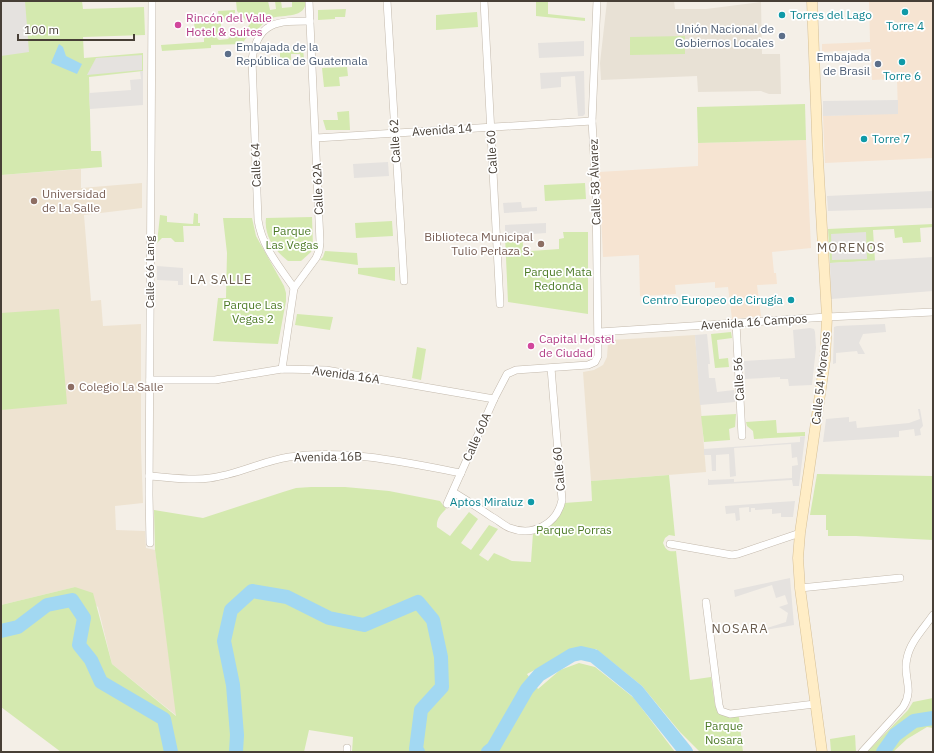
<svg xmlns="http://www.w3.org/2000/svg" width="934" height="753" font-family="'IBM Plex Sans',sans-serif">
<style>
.residential{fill:#e8e1d5}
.commercial{fill:#f6e4d2}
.education{fill:#eee3d1}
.green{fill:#d4e9af}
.parking{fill:#e5e2df}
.water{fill:#a2d8f2}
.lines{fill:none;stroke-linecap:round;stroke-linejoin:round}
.river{stroke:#a2d8f2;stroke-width:14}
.street-casing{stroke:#c3b9ac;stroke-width:8}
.secondary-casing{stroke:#d5bf96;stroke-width:11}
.street{stroke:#fff;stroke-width:7}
.secondary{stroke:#ffedc6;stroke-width:10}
.culture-dot{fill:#0f9aa8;stroke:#fff;stroke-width:1.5}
.hotel-dot{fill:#d1479c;stroke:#fff;stroke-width:1.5}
.service-dot{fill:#5c6f8a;stroke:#fff;stroke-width:1.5}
.education-dot{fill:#8d6e63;stroke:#fff;stroke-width:1.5}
.labels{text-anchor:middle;stroke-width:3.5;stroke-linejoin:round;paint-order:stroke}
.culture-label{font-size:12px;fill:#0d838f;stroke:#fff;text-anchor:start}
.hotel-label{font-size:12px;fill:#b23c85;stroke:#fff;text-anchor:start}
.service-label{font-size:12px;fill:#4e5e75;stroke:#fff;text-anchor:end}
.street-label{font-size:12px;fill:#473f36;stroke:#fff}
.education-label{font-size:12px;fill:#785e54;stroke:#fff;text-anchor:start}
.park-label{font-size:12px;fill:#4d7b27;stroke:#fff}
.neighbourhood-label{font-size:13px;letter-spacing:1px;fill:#6a5c4d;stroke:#fff}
</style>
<rect width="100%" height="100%" fill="#f4efe7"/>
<polygon class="residential" points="607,1 674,1 675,9 706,9 761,2 762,54 780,54 781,94 769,94 761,91 698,92 697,76 601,80 600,63"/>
<g class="commercial">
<polygon points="869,1 933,1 933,158 825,163 823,116 898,113 897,79 872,80 871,49 822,52 822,44 870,42"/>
<polygon points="806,140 811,248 772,252 774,273 776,273 777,284 757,285 761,316 732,319 728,287 715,288 715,282 675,285 676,294 640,296 639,255 603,257 599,172 698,166 698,143"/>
</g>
<g class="education">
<polygon points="81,169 81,188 142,183 142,208 84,215 91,301 101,300 103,326 141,324 141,449 143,503 115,506 116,530 145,531 146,548 155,550 177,716 112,664 98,607 75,587 1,605 1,175"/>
<polygon points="695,335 706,472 591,481 583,372 594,370 603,365 607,357 608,342 611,340"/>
</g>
<g class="green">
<polygon points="1,1 82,1 83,9 144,7 145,35 83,37 84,58 143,53 143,71 89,77 91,151 101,151 102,167 1,175"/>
<path d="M236 1H268L270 10 276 9 275 1H281L282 8 292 7V1H306C305 19 285 14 272 18 266 20 261 26 257 30L253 28 242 44 211 45V48L162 51 161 45 204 42V34H195L194 22 219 20 218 11 235 10V13L230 14V18L225 19 221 23V32L216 37 219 40 228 39 230 37 234 38 237 35 235 33 238 30 243 33 250 24 237 11Z"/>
<polygon points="536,1 548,1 548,14 585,18 585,21 536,16"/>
<polygon points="346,9 345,17 335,17 335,19 318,20 318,10"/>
<polygon points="477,12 478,27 436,30 436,15"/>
<polygon points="685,36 685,54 630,55 630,37"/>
<polygon points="303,49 304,59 301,59 300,54 291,54 291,60 280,60 280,50"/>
<polygon points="347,67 348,76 339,77 340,86 324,87 322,68"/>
<polygon points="805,104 806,140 698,143 697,107"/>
<polygon points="349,111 350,130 326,130 323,120 338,120 337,112"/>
<polygon points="585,183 586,199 545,201 544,185"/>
<polygon points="194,213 198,214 198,223 200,223 200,226 183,226 184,242 175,242 171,238 162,238 157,243 160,215 167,216 167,222 193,224"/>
<path d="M312 217 313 247 311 252 301 261H288C274 250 264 236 266 218Z"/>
<polygon points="223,218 252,218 256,236 284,286 286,293 286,301 278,344 213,341 218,298 226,298 227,253"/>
<polygon points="392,221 393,236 356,238 355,223"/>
<polygon points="933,224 933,227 920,228 921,242 903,243 902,237 895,238 894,229 873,230 875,261 830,263 828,229"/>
<polygon points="563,232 588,232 588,314 508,302 505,236 522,235 524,255 531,254 531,251 559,249 559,239 564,238"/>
<polygon points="325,251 357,253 358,265 320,260 323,257"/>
<polygon points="395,267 395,281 358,274 358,268"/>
<polygon points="59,309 67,404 1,410 1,313"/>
<polygon points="297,314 333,317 330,330 295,325"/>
<polygon points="731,332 732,338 717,340 719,359 728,358 729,367 715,368 711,334"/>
<polygon points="417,347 426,349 421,380 412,378"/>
<polygon points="736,414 735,427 729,429 730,440 704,442 701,416"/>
<polygon points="776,420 777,433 805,432 805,436 754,439 753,431 747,426 746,422"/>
<polygon points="817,474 933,476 933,540 856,536 828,536 828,530 826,530 826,515 810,515"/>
<path d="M669 475 675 536 669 535 665 538 663 543C666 550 668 552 676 551L690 680 711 677 715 705 718 713 729 717H739L743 752H700L680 732 642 686 596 649H574L527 674 538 689 560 670 579 663 595 667 634 698 675 752H352L353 737 309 730 304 752H61L1 707V605L75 587 93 593 112 664 176 716 155 550 154 510 203 518 283 492 296 488 311 487H345L389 491 440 501 446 509C441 514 436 519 437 527L450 536 469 512 478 519 461 543 471 550 489 525 498 529 479 555 488 561 494 553 512 561 531 562 533 533C551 527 559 521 564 503L592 501 591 481Z"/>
<polygon points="933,698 933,728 927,727 907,739 893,752 867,752 908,710 913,702"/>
<polygon points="855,735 856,752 831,752 830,739"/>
</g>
<g class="parking">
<polygon points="1,1 25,1 29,52 1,56"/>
<polygon points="584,41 584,56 539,58 538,43"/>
<polygon points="142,55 142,70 87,75 96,58"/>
<polygon points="140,71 143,71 143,105 90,109 89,93 131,90 130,80 141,79"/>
<polygon points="584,71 585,114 583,116 578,116 575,76 561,77 561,87 541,89 540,73"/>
<polygon points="898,100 898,114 823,116 823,101"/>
<polygon points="388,162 389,176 354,178 353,164"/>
<polygon points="933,191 933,208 828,211 827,196"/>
<polygon points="521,202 522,208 537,207 537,211 504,213 503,203"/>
<polygon points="546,223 546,233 505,236 505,225"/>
<polygon points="866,232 867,259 832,260 831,234"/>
<polygon points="933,257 933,291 831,299 830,263"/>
<polygon points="157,266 183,268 183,285 178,285 178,281 157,280"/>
<polygon points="885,324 886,332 863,334 859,343 865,354 858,354 857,351 836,353 836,363 833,364 834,327 837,326"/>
<polygon points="810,328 814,329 815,332 816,348 812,385 789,386 788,379 780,379 780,377 745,379 744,361 795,358 793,330"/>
<polygon points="707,334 710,364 708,364 709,378 715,378 717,392 734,390 735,402 700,405 695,335"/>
<polygon points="918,409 920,409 923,426 920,429 921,435 915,436 914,429 899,431 899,437 823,442 826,419 849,417 849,422 856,421 857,428 909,423 920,419"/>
<polygon points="805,436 799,486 793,486 792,480 708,485 708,479 709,479 709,480 734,479 734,482 792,478 792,466 798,465 797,457 792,458 791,444 734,448 736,476 730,477 729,454 716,455 716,471 712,471 711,455 704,455 704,449 800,442 800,437"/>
<polygon points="795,501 793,517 781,517 781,513 772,514 772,509 755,510 755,508 751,508 751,512 749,512 749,507 739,508 740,520 736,521 735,513 726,514 725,506"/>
<polygon points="790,578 794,625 765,630 764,629 786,622 788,613 779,607 788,604 785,595 776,598 772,585 735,597 734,590"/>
</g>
<polygon class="water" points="59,44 63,47 66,56 82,64 77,74 51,63"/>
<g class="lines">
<g class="river">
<polyline points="1,631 18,627 47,605 72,600 84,618 79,645 91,660 101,682 164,719 171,752"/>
<polyline points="236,752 237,735 233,685 224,641 231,610 252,591 287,597 329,618 364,625 418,602 433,620 441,657 442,687 421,710 416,749 418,752"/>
<polyline points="488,752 493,748 527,689 539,675 572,655 581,653 594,656 637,691 686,752"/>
<polyline points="883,752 895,735 914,721 933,718"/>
</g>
<g class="street-casing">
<g id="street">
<polyline points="387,1 404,281"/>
<polyline points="484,1 500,304"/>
<polyline points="316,138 592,121"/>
<path d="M294 288C279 266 262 247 258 220L252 60C257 21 278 21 310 21"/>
<polyline points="736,323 742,436"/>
<polyline points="599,332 827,317 933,312"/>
<polyline points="282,369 294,288 316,258 319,251 320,242 309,1"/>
<polyline points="150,380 215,380 282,369 326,370 494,399"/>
<path d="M149 476C169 477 190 481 210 478 237 475 262 461 289 457 347 449 404 462 461 473"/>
<path d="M453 492C466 500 479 508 492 517 498 520 504 526 510 528 533 537 557 524 562 500L551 368"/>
<polyline points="447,504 494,399 507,374 516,370 588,365 595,362 598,356 596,190 592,121 597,1"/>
<polyline points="150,543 149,495 152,1"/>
<polyline points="670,544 732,555 738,554 800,533"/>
<polyline points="800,588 900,578"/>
<polyline points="706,602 719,705 721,711 730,714 815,704"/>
<polyline points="347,752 347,748"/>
<path d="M862 752 903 707C915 688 902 677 907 658 910 642 924 628 933 615"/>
</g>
</g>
<g class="secondary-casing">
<polyline id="secondary" points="812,1 818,159 827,317 825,360 800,533 798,558 800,588 822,752"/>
</g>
<use href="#street" class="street"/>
<use href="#secondary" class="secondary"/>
</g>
<g class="culture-dot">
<circle cx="905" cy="12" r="4"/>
<circle cx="782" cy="15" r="4"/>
<circle cx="902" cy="62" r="4"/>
<circle cx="864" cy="139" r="4"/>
<circle cx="791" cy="300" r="4"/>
<circle cx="531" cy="502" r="4"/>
</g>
<g class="hotel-dot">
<circle cx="178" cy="25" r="4"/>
<circle cx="531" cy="346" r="4"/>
</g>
<g class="service-dot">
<circle cx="782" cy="36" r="4"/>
<circle cx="228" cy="54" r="4"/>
<circle cx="878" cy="64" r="4"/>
</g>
<g class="education-dot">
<circle cx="34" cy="201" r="4"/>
<circle cx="541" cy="244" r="4"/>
<circle cx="71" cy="387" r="4"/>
</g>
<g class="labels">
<g class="culture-label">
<text x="790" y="19">Torres del Lago</text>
<text x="905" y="30" text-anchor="middle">Torre 4</text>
<text x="902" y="80" text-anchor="middle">Torre 6</text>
<text x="872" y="143">Torre 7</text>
<text x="783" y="304" text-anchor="end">Centro Europeo de Cirugía</text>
<text x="523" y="506" text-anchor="end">Aptos Miraluz</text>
</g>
<g class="hotel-label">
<text x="186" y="22">Rincón del Valle<tspan x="186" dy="14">Hotel &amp; Suites</tspan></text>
<text x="539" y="343">Capital Hostel<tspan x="539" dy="14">de Ciudad</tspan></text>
</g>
<g class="service-label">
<text x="774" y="33">Unión Nacional de<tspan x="774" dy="14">Gobiernos Locales</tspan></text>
<text x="236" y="51" text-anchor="start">Embajada de la<tspan x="236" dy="14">República de Guatemala</tspan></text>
<text x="870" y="61">Embajada<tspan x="870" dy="14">de Brasil</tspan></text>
</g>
<g class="street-label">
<text transform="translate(442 130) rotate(-4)" y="4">Avenida 14</text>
<text transform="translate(395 141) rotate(-93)" y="4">Calle 62</text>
<text transform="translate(492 152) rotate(-93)" y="4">Calle 60</text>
<text transform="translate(256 165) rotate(-92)" y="4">Calle 64</text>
<text transform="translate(595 182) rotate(-92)" y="4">Calle 58 Álvarez</text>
<text transform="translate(318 189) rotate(-92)" y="4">Calle 62A</text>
<text transform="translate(150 272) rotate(-90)" y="4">Calle 66 Lang</text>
<text transform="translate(754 322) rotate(-4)" y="4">Avenida 16 Campos</text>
<text transform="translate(346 375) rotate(8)" y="4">Avenida 16A</text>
<text transform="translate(821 378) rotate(-84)" y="4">Calle 54 Morenos</text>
<text transform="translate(739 379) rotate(-93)" y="4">Calle 56</text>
<text transform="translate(477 437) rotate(-66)" y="4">Calle 60A</text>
<text transform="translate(328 457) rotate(-1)" y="4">Avenida 16B</text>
<text transform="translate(559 469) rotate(-95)" y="4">Calle 60</text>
</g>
<g class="education-label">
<text x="42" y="198">Universidad<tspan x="42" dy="14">de La Salle</tspan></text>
<text x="533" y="241" text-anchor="end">Biblioteca Municipal<tspan x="533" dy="14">Tulio Perlaza S.</tspan></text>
<text x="79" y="391">Colegio La Salle</text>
</g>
<g class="park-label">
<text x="292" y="235">Parque<tspan x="292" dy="14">Las Vegas</tspan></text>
<text x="558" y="276">Parque Mata<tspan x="558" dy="14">Redonda</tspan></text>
<text x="253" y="309">Parque Las<tspan x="253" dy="14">Vegas 2</tspan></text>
<text x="574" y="534">Parque Porras</text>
<text x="724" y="730">Parque<tspan x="724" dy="14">Nosara</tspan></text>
</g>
<g class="neighbourhood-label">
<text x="851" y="252">MORENOS</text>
<text x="221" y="284">LA SALLE</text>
<text x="740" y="633">NOSARA</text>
</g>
</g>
<rect width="934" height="753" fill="none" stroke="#473f36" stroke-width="4"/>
<path d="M18 34v6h116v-6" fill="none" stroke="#473f36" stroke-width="2"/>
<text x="24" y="34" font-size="12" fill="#473f36" stroke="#ffffff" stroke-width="3" paint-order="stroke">100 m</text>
</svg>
